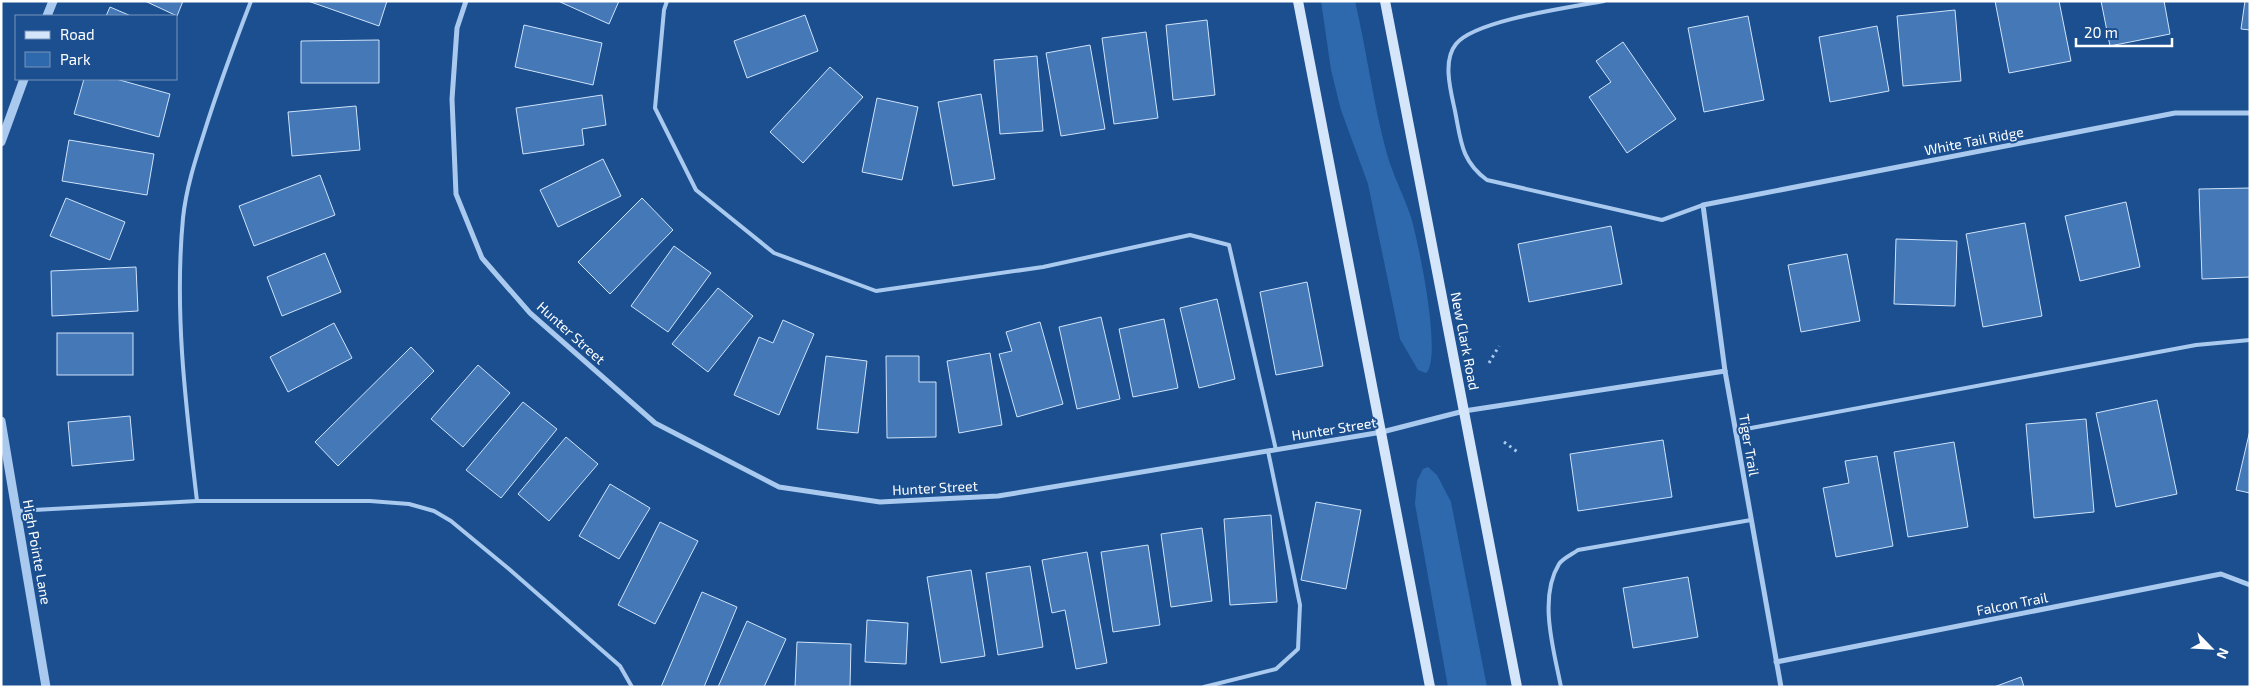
<svg xmlns="http://www.w3.org/2000/svg" width="2251" height="688" font-family="'Exo 2',sans-serif">
<style>
.green{fill:#2e69ad}
.building{fill:#4478b7;stroke:#cfe3fa}
.lines{fill:none;stroke-linecap:round;stroke-linejoin:round}
.path{stroke:#a9c9ee;stroke-width:3;stroke-dasharray:2.5 4;stroke-linecap:butt}
.service{stroke:#a9c9ee;stroke-width:4}
.minor{stroke:#a9c9ee;stroke-width:5}
.tertiary{stroke:#a9c9ee;stroke-width:9}
.secondary{stroke:#d6e6fa;stroke-width:10}
.labels{text-anchor:middle;stroke-width:4;stroke-linejoin:round;paint-order:stroke}
.street-label{font-size:14px;fill:#fff;stroke:#1b4f8f}
</style>
<rect width="100%" height="100%" fill="#1b4f8f"/>
<g class="green">
<path d="M1321 1H1355C1367 52 1373 103 1387 154 1393 175 1404 196 1411 217 1418 241 1443 358 1426 373L1418 370 1400 339 1368 184 1341 110 1331 70Z"/>
<polygon points="1428,467 1437,475 1451,502 1487,687 1448,687 1415,504 1417,481 1423,469"/>
</g>
<g class="building">
<polygon points="145,1 183,1 177,16"/>
<polygon points="308,1 387,1 379,26"/>
<polygon points="558,1 619,1 609,24"/>
<polygon points="1995,1 2059,1 2071,61 2009,73"/>
<polygon points="2101,1 2164,1 2170,34 2110,46"/>
<polygon points="2245,1 2250,1 2250,30 2241,29"/>
<polygon points="110,7 131,16 106,16"/>
<polygon points="1955,10 1961,81 1903,86 1897,16"/>
<polygon points="805,15 818,51 747,78 734,41"/>
<polygon points="1748,16 1764,100 1704,112 1688,28"/>
<polygon points="1207,20 1215,95 1173,100 1166,25"/>
<polygon points="524,25 602,43 593,85 515,67"/>
<polygon points="1877,26 1889,91 1830,102 1819,37"/>
<polygon points="1146,32 1158,118 1114,124 1102,38"/>
<polygon points="379,40 379,83 301,83 301,41"/>
<polygon points="1623,42 1676,119 1627,153 1589,97 1611,82 1596,61"/>
<polygon points="1090,45 1105,129 1061,136 1046,53"/>
<polygon points="1037,56 1043,131 1000,134 994,60"/>
<polygon points="830,67 863,97 803,163 770,132"/>
<polygon points="84,79 116,79 170,94 159,137 74,114"/>
<polygon points="981,94 995,179 953,186 938,102"/>
<polygon points="602,95 606,125 582,129 584,145 523,154 516,108"/>
<polygon points="877,98 918,107 902,180 862,172"/>
<polygon points="356,106 360,150 292,156 288,112"/>
<polygon points="69,140 154,154 147,195 62,181"/>
<polygon points="603,159 621,196 558,227 540,190"/>
<polygon points="320,175 335,215 254,246 239,206"/>
<polygon points="2250,188 2250,277 2202,279 2199,189"/>
<polygon points="66,198 125,222 110,260 50,236"/>
<polygon points="642,198 673,230 610,294 578,262"/>
<polygon points="2126,202 2140,267 2080,281 2065,216"/>
<polygon points="2025,223 2042,316 1983,327 1966,234"/>
<polygon points="1611,226 1622,284 1529,302 1518,244"/>
<polygon points="1896,239 1957,241 1955,306 1894,304"/>
<polygon points="674,246 711,273 668,332 631,306"/>
<polygon points="325,253 341,292 282,316 267,277"/>
<polygon points="1847,254 1860,321 1801,332 1788,265"/>
<polygon points="136,267 138,311 52,316 51,271"/>
<polygon points="1307,282 1323,366 1276,375 1260,292"/>
<polygon points="718,288 753,316 708,372 672,344"/>
<polygon points="1217,299 1235,379 1199,388 1180,308"/>
<polygon points="1101,317 1120,399 1077,409 1059,327"/>
<polygon points="1164,319 1178,388 1133,397 1119,329"/>
<polygon points="783,320 814,334 779,415 734,395 759,337 773,343"/>
<polygon points="1040,322 1063,404 1017,417 999,354 1012,351 1006,332"/>
<polygon points="334,323 352,358 288,392 270,357"/>
<rect x="57" y="333" width="76" height="42"/>
<polygon points="411,347 434,371 338,466 315,442"/>
<polygon points="990,353 1002,425 959,433 947,361"/>
<polygon points="826,356 867,361 858,433 817,429"/>
<polygon points="886,356 919,356 919,382 936,382 936,437 887,438"/>
<polygon points="478,365 510,393 463,447 431,419"/>
<polygon points="2157,400 2177,494 2116,507 2096,413"/>
<polygon points="523,402 557,429 501,498 466,470"/>
<polygon points="130,416 134,460 72,466 68,422"/>
<polygon points="2086,419 2094,512 2034,518 2026,424"/>
<polygon points="2250,430 2250,493 2236,490"/>
<polygon points="566,437 598,464 549,521 518,494"/>
<polygon points="1663,440 1672,497 1578,511 1570,454"/>
<polygon points="1954,442 1968,527 1908,537 1894,452"/>
<polygon points="1877,456 1893,546 1836,557 1823,488 1849,483 1845,461"/>
<polygon points="610,484 650,508 619,559 579,536"/>
<polygon points="1316,502 1361,510 1346,589 1301,580"/>
<polygon points="1271,515 1277,602 1230,605 1224,519"/>
<polygon points="660,522 698,541 655,624 618,605"/>
<polygon points="1202,528 1212,601 1171,607 1161,534"/>
<polygon points="1148,545 1160,625 1113,632 1101,552"/>
<polygon points="1087,552 1107,663 1076,669 1065,610 1052,613 1042,560"/>
<polygon points="1030,566 1043,647 998,655 986,573"/>
<polygon points="971,570 985,656 941,663 927,577"/>
<polygon points="1688,577 1698,637 1633,648 1623,588"/>
<polygon points="702,592 737,607 704,687 661,687"/>
<polygon points="867,620 908,623 906,664 865,662"/>
<polygon points="747,621 786,639 764,687 718,687"/>
<polygon points="797,642 851,644 850,687 795,687"/>
<polygon points="2021,677 2024,687 1994,687"/>
</g>
<g class="lines">
<g class="path">
<polyline points="1489,363 1499,346"/>
<polyline points="1504,442 1519,453"/>
</g>
<g class="service">
<path d="M251 1C234 45 218 88 204 133 195 161 186 189 183 218 174 313 186 407 197 501H370L409 504 434 511 451 521 509 569 620 666 632 687"/>
<polyline points="667,1 664,10 655,108 696,190 774,253 876,291 1043,267 1190,235 1229,245 1276,450"/>
<path d="M1604 1C1572 7 1475 20 1456 44 1442 61 1451 92 1455 111 1461 141 1461 161 1487 180L1662 220 1703 205"/>
<polyline points="1735,431 2196,345 2250,340"/>
<polyline points="16,511 197,501"/>
<polyline points="1204,687 1276,669 1298,649 1300,605 1268,451"/>
<path d="M1561 687C1554 651 1538 598 1559 564 1563 558 1573 554 1578 550L1751 520"/>
</g>
<g class="minor">
<polyline points="466,1 457,28 452,99 456,194 482,258 530,313 655,423 779,487 880,502 998,496 1382,432 1464,411 1725,371"/>
<polyline points="1776,662 2221,574 2250,585"/>
<polyline points="1781,687 1725,371 1703,205 2175,113 2250,113"/>
</g>
<g class="tertiary">
<polyline points="47,16 53,1"/>
<polyline points="1,142 24,79"/>
<polyline points="1,421 46,687"/>
</g>
<g class="secondary">
<polyline points="1298,1 1430,687"/>
<polyline points="1385,1 1517,687"/>
</g>
</g>
<g class="labels">
<g class="street-label">
<text transform="translate(1974 141) rotate(-11)" y="5">White Tail Ridge</text>
<text transform="translate(571 333) rotate(42)" y="5">Hunter Street</text>
<text transform="translate(1465 341) rotate(79)" y="5">New Clark Road</text>
<text transform="translate(1334 429) rotate(-9)" y="5">Hunter Street</text>
<text transform="translate(1749 445) rotate(80)" y="5">Tiger Trail</text>
<text transform="translate(935 488) rotate(-3)" y="5">Hunter Street</text>
<text transform="translate(37 552) rotate(80)" y="5">High Pointe Lane</text>
<text transform="translate(2012 604) rotate(-11)" y="5">Falcon Trail</text>
</g>
</g>
<rect width="2251" height="688" fill="none" stroke="#ffffff" stroke-width="5"/>
<rect x="15" y="15" width="162" height="65" fill="#1b4f8f" stroke="#7695bc"/>
<rect x="25" y="31" width="25" height="8" fill="#d6e6fa" stroke="#7695bc"/>
<text x="60" y="40" font-size="15" fill="#ffffff">Road</text>
<rect x="25" y="52" width="25" height="15" fill="#2e69ad" stroke="#7695bc"/>
<text x="60" y="65" font-size="15" fill="#ffffff">Park</text>
<g transform="translate(2211 648) rotate(114)" stroke="#1b4f8f" stroke-width="4" paint-order="stroke">
<path d="M0-4L9 19L0 12L-9 19Z" fill="#ffffff"/>
<text y="-8" font-size="14" font-weight="bold" text-anchor="middle" fill="#ffffff">N</text>
</g>
<path d="M2076 38v8h96v-8" fill="none" stroke="#ffffff" stroke-width="2.5"/>
<text x="2084" y="38" font-size="15" fill="#ffffff" stroke="#1b4f8f" stroke-width="4" paint-order="stroke">20 m</text>
</svg>
